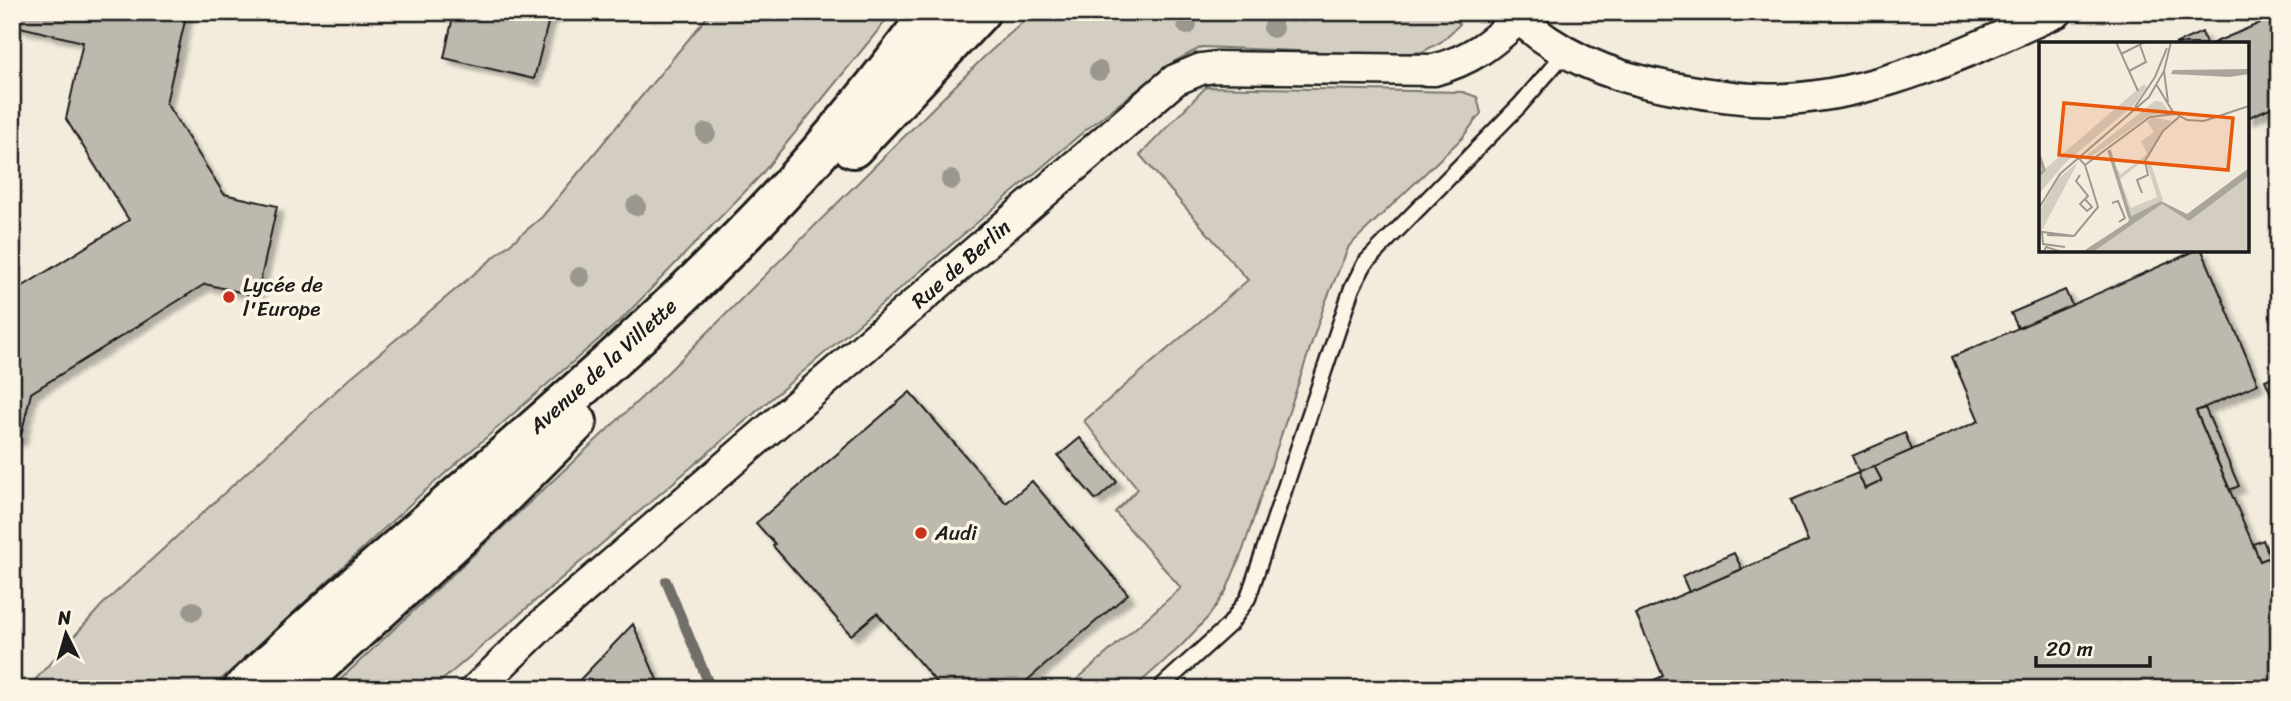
<svg xmlns="http://www.w3.org/2000/svg" width="2291" height="701" font-family="Sriracha,sans-serif">
<style>
.green{fill:#d3cec1;stroke:#78756e;stroke-width:2}
.lines{fill:none;stroke-linecap:round;stroke-linejoin:round}
.stream{stroke:#716e68;stroke-width:10}
.building{fill:#beb9ae;stroke:#1c1c1c;stroke-width:2;filter:url(#shadow)}
.service-casing{stroke:#1c1c1c;stroke-width:19}
.minor-casing{stroke:#1c1c1c;stroke-width:35}
.secondary-casing{stroke:#1c1c1c;stroke-width:44}
.service{stroke:#fcf5e5;stroke-width:14}
.minor{stroke:#fcf5e5;stroke-width:30}
.secondary{stroke:#fcf5e5;stroke-width:38}
.tree{fill:#9b978e}
.poi-dot{fill:#c8321e;stroke:#fcf5e5;stroke-width:2.5}
.labels{text-anchor:middle;stroke-width:7;stroke-linejoin:round;paint-order:stroke}
.street-label{font-size:21px;fill:#1c1c1c;stroke:#fcf5e5}
.poi-label{font-size:21px;fill:#1c1c1c;stroke:#fcf5e5;text-anchor:start}
.inset-river{fill:none;stroke:#aaa59b;stroke-width:3.5}
.inset-road{fill:none;stroke:#9d9990;stroke-width:2}
.view{fill:#e8590c;fill-opacity:0.15;stroke:#e8590c;stroke-width:3.5}
.inset-edge{fill:none;stroke:#1c1c1c;stroke-width:3.5}
</style>
<defs>
<filter id="shadow"><feDropShadow dx="6" dy="6" stdDeviation="2" flood-color="#0004"/></filter>
</defs>
<rect width="100%" height="100%" fill="#f3ecdd"/>
<filter id="ink" filterUnits="userSpaceOnUse"><feTurbulence type="fractalNoise" baseFrequency=".0143" numOctaves="2"/><feDisplacementMap in="SourceGraphic" scale="14" xChannelSelector="R" yChannelSelector="G"/><feConvolveMatrix kernelMatrix="1 2 1 2 8 2 1 2 1" color-interpolation-filters="sRGB"/></filter>
<g filter="url(#ink)">
<g class="green">
<polygon points="711,12 893,12 760,176 622,319 418,497 211,689 27,689 102,605 350,378 542,217"/>
<polygon points="1034,12 1456,12 1459,25 1441,42 1422,52 1387,55 1202,47 1173,62 1083,132 432,689 330,689 654,386 983,58"/>
<polygon points="1206,87 1463,92 1477,97 1481,113 1462,138 1349,246 1325,303 1243,550 1226,591 1209,616 1181,646 1133,689 1066,689 1181,588 1115,512 1138,489 1084,421 1248,280 1140,155"/>
</g>
<g class="lines">
<polyline class="stream" points="666,581 711,689"/>
</g>
<g class="building">
<polygon points="12,12 57,12 89,20 90,12 187,12 166,103 224,194 277,206 257,296 205,284 31,393 20,440 12,438 12,293 129,220 66,119 83,42 12,25"/>
<polygon points="454,12 560,12 549,19 534,79 444,58"/>
<polygon points="2279,15 2279,104 2247,118 2247,44 2211,44"/>
<polygon points="2202,32 2206,44 2175,44"/>
<polygon points="2197,250 2202,250 2258,384 2196,411 2260,561 2272,556 2279,570 2279,591 2274,593 2279,603 2279,689 1634,689 1663,676 1636,614 1808,541 1791,500 1858,473 1865,489 1882,481 1874,466 1979,421 1952,357"/>
<polygon points="2065,290 2072,305 2018,328 2011,313"/>
<polygon points="2279,374 2279,402 2275,403 2265,380"/>
<polygon points="910,392 1006,503 1032,481 1128,594 1017,689 942,689 877,613 851,635 773,546 775,544 756,523"/>
<polygon points="2205,408 2239,486 2230,490 2196,411"/>
<polygon points="1905,433 1912,450 1859,473 1852,456"/>
<polygon points="1080,438 1117,482 1096,500 1058,456"/>
<polygon points="1874,466 1882,481 1865,489 1858,473"/>
<polygon points="2263,540 2270,557 2260,561 2253,544"/>
<polygon points="1734,553 1742,569 1689,592 1682,576"/>
<polygon points="633,624 661,689 571,689"/>
</g>
<g class="lines">
<g class="service-casing">
<polyline id="service" points="1163,689 1162,686 1230,624 1248,598 1352,288 1365,263 1520,105 1565,53"/>
</g>
<g class="minor-casing">
<g id="minor">
<path d="M1512 12C1557 55 1608 76 1668 87 1695 92 1724 97 1752 99 1860 105 1961 54 2057 12"/>
<path d="M476 689 546 621 1175 80 1201 69 1216 67 1434 70C1471 60 1491 44 1519 18"/>
</g>
</g>
<g class="secondary-casing">
<g id="secondary">
<polyline points="853,148 980,12"/>
<path d="M243 689C418 521 614 374 780 196 834 138 884 76 931 12"/>
<polyline points="293,689 485,514 577,422"/>
</g>
</g>
<use href="#service" class="service"/>
<use href="#minor" class="minor"/>
<use href="#secondary" class="secondary"/>
</g>
<g class="tree">
<circle cx="1187" cy="25" r="10"/>
<circle cx="1273" cy="28" r="10"/>
<circle cx="1099" cy="71" r="10"/>
<circle cx="706" cy="133" r="10"/>
<circle cx="951" cy="180" r="10"/>
<circle cx="636" cy="206" r="10"/>
<circle cx="580" cy="277" r="10"/>
<circle cx="193" cy="611" r="10"/>
</g>
</g>
<g class="poi-dot">
<circle cx="229" cy="297" r="7"/>
<circle cx="921" cy="533" r="7"/>
</g>
<g class="labels">
<g class="street-label">
<text transform="translate(961 264) rotate(-41)" y="7">Rue de Berlin</text>
<text transform="translate(603 366) rotate(-42)" y="7">Avenue de la Villette</text>
</g>
<g class="poi-label">
<text x="243" y="292">Lycée de<tspan x="243" dy="24">l'Europe</tspan></text>
<text x="935" y="540">Audi</text>
</g>
</g>
<g transform="translate(2039 42)">
<rect width="210" height="210" fill="#f3ecdd"/>
<path d="M105 42 108 45 95 63 26 121 0 152V108L6 127ZM116 59 123 60 132 72 111 73 49 117 44 116ZM113 75 133 79 123 88 110 114 81 137 92 166 118 155 108 122H112L124 158 93 176 77 126 82 132 108 112 102 99 115 90 108 80ZM39 120 2 190 0 210V170L19 137ZM206 133 210 134V210H54L123 162 150 178Z" fill="#d3cec1"/>
<path d="M210 27V32L191 35 132 32 134 28ZM210 126V134L150 179 123 162 54 210H43L89 180 91 175 122 159 148 172Z" fill="#aaa59b"/>
<path class="inset-river" d="M70 108 91 176M0 113 5 128 0 133"/>
<path class="inset-road" d="M77 0 99 49M82 12 106 0M90 29 107 20 101 3M125 29 129 60M117 42 134 70 148 78 165 79 210 64M96 65 116 35 128 6M46 123 111 75 137 72M41 133 37 139 49 154 41 162 48 169 53 165 46 157M103 151 98 138 109 133 106 119 124 89 140 75M73 161 79 159 86 176 80 180M0 166 21 132 110 55 125 29 132 0M8 193 35 194M35 194 59 165 46 123 38 114M26 205 4 202 3 190 35 194M5 210 7 205 23 210"/>
<path class="view" d="M25 61 194 76 189 128 20 113Z"/>
<rect width="210" height="210" class="inset-edge"/>
</g>
<rect width="2291" height="701" fill="none" stroke="#fcf5e5" stroke-width="42"/>
<rect x="21" y="21" width="2249" height="659" fill="none" stroke="#1c1c1c" stroke-width="2.5" filter="url(#ink)"/>
<g transform="translate(66 634) rotate(355)" stroke="#fcf5e5" stroke-width="5" paint-order="stroke">
<path d="M0-5L12 26L0 18L-12 26Z" fill="#1c1c1c"/>
<text y="-10" font-size="19" font-weight="bold" text-anchor="middle" fill="#1c1c1c">N</text>
</g>
<path d="M2036 656v10h114v-10" fill="none" stroke="#1c1c1c" stroke-width="3.5"/>
<text x="2046" y="656" font-size="21" fill="#1c1c1c" stroke="#fcf5e5" stroke-width="5" paint-order="stroke">20 m</text>
</svg>
